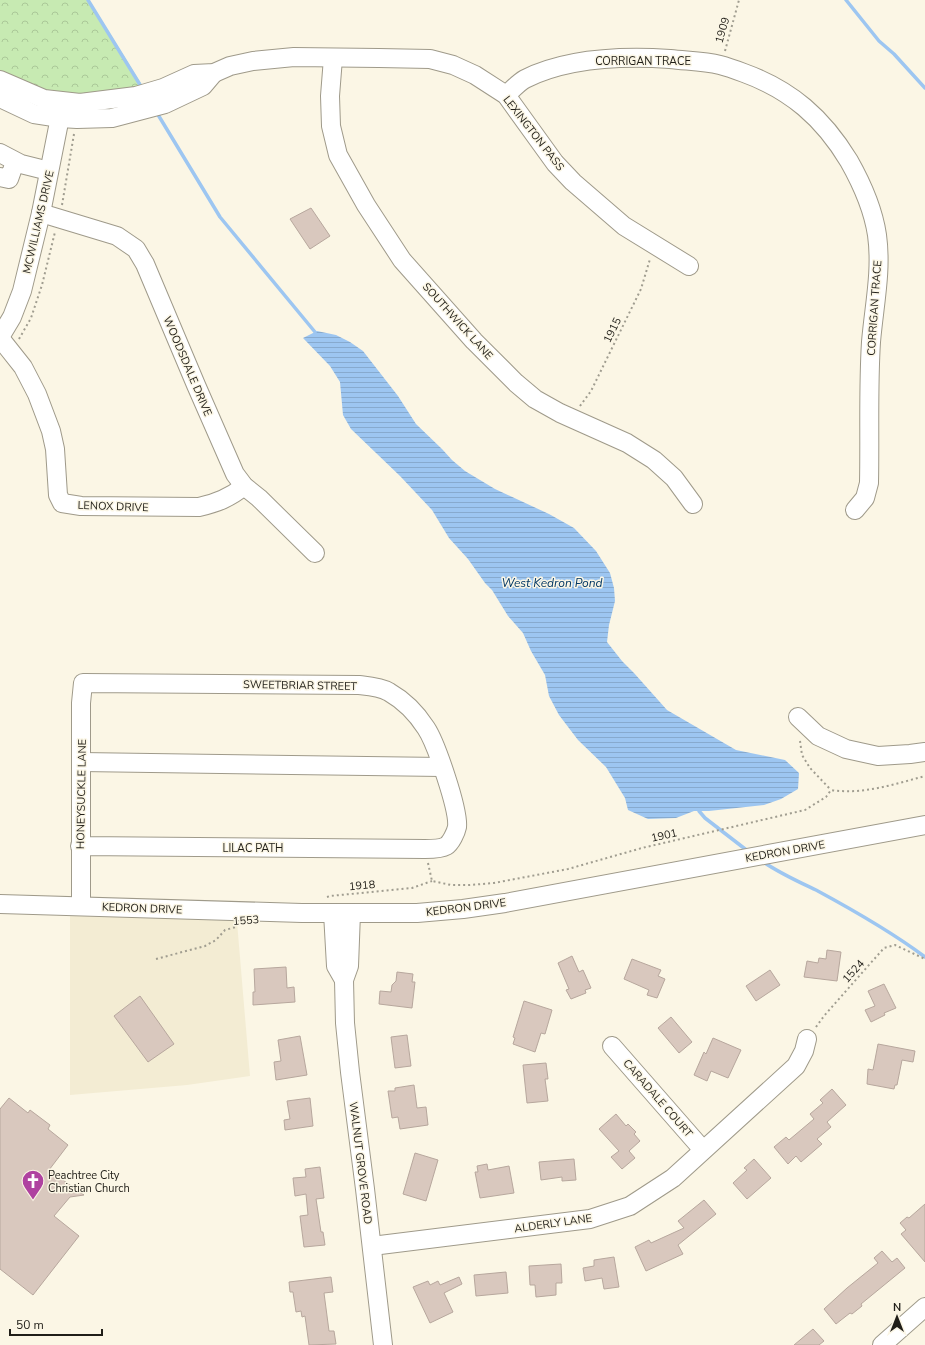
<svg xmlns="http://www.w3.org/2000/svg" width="925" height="1345" font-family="'Nunito Sans',sans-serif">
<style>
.built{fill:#f3ecd3}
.forest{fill:url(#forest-crowns)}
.water{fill:url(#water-rules)}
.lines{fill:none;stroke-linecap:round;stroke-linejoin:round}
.stream{stroke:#9dc6f1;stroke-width:3.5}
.building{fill:#d9c8be;stroke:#b7a79d}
.minor-casing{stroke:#9f9a8a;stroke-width:20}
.path{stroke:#a09d90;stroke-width:2;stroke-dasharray:2 3;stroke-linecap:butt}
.minor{stroke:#fff;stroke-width:18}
.labels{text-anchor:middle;stroke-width:3;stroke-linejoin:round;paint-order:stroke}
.street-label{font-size:11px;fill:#201e18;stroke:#fbf6e5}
.poi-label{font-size:11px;fill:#201e18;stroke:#fbf6e5;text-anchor:start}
.water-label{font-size:12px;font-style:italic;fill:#033865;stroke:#fbf6e5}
</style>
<defs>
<pattern id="forest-crowns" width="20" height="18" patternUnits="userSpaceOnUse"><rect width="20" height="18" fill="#c7eab2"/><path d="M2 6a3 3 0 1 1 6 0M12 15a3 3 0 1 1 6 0" fill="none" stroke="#abc898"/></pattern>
<pattern id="water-rules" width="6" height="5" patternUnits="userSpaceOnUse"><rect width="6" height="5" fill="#9dc6f1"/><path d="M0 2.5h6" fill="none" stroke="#87aace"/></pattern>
</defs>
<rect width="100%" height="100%" fill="#fbf6e5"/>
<polygon class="built" points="70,907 236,910 250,1076 187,1085 70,1095"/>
<polygon class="forest" points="0,0 89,0 147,93 80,103 0,80"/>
<polygon class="water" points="317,331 336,335 350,342 363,351 398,396 416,424 442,449 452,460 465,471 495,489 549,514 574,528 596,551 610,573 614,588 615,601 609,625 607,642 622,661 634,673 667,710 736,750 785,760 799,773 798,789 781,799 764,805 709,811 694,811 676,818 648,819 628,810 625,798 606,767 578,740 559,715 549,696 545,675 531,651 523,633 508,616 492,590 485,583 468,559 449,538 432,510 400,476 351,429 343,415 340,382 330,366 303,338"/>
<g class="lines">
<g class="stream">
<polyline points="88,0 142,88"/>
<polyline points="846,0 879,41 894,54 925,88"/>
<polyline points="157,113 220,217 315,332"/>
<polyline points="699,811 705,818 749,852"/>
<path d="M762 861C779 873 797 881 816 890 853 910 892 932 925 957"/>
</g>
</g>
<g class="building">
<polygon points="311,208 330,236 310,249 290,219"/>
<polygon points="827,950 841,952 837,981 804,977 807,961 818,963 819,958 826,959"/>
<polygon points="572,956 579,972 583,970 591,988 585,990 586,993 571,999 566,990 569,989 558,963"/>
<polygon points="632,959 661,970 658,976 665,979 657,998 647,995 649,990 624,979"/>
<polygon points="286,967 287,988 294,987 295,1002 253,1005 253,992 255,992 254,969"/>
<polygon points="770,970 780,985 756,1001 746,986"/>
<polygon points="397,972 413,974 412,982 415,982 412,1008 379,1004 380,991 391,992 392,985 396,981"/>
<polygon points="884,984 896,1008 884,1013 885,1015 871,1022 865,1010 875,1006 868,991"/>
<polygon points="140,996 174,1044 148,1062 114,1016"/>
<polygon points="524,1001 552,1010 545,1034 541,1033 535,1052 513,1044 515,1038 513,1037"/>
<polygon points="671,1017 692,1042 679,1053 658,1028"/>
<polygon points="407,1035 411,1066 395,1068 391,1037"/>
<polygon points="300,1036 307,1075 276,1080 274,1062 281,1061 278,1040"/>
<polygon points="713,1038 741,1050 728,1078 711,1071 707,1081 694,1075 704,1052 706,1054"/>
<polygon points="878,1044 915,1051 913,1062 902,1060 897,1085 895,1085 894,1089 867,1084 868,1069 873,1070"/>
<polygon points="546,1063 548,1079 545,1079 548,1101 527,1103 523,1065"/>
<polygon points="414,1085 417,1108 426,1107 428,1125 400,1129 398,1117 392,1118 388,1091 395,1091 395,1088"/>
<polygon points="832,1089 846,1105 827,1122 831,1127 817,1139 822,1144 801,1162 796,1156 788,1164 774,1147 786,1137 789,1140 814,1119 810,1114 823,1103 820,1100"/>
<polygon points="9,1098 28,1113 30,1110 50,1125 48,1129 68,1145 49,1170 84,1195 70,1197 54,1216 79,1236 33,1295 0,1269 0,1109"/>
<polygon points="310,1098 313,1126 285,1130 284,1120 290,1119 287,1101"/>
<polygon points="616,1114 626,1126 628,1124 636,1132 634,1134 640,1141 629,1151 635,1158 622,1169 611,1157 619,1151 599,1129"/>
<polygon points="415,1153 438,1160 426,1201 403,1194"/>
<polygon points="574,1159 576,1180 562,1181 562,1177 541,1180 539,1162"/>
<polygon points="754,1159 771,1178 747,1199 733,1183 747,1170 744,1168"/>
<polygon points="487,1164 488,1170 509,1166 514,1193 480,1198 475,1172 478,1172 477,1166"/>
<polygon points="320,1167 324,1198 316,1199 321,1232 323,1232 325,1245 304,1247 300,1216 308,1215 306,1194 295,1196 293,1178 306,1177 305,1169"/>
<polygon points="704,1200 716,1214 678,1245 683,1254 646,1271 635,1247 649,1240 651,1243 684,1228 678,1221"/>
<polygon points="925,1204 925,1262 901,1234 906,1230 900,1223 907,1217 909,1218"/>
<polygon points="882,1251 892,1262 897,1258 905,1268 861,1304 862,1306 852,1314 850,1313 836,1324 824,1309 847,1288 878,1263 874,1258"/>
<polygon points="614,1257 619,1287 604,1289 602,1278 585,1281 583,1268 594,1266 594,1260"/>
<polygon points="561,1264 562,1283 556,1283 556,1295 536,1297 535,1285 530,1285 529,1266"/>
<polygon points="506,1272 508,1293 476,1296 474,1275"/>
<polygon points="331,1277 333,1292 324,1293 329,1331 334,1331 336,1344 309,1345 305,1316 302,1317 301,1311 296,1312 293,1292 290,1292 289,1282"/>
<polygon points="459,1277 462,1284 444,1293 453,1312 430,1323 413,1287 428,1281 430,1285 438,1281 440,1285"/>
<polygon points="813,1329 824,1341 819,1345 794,1345"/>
</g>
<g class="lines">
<g class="minor-casing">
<g id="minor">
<polyline points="333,58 330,96 331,126 338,155 366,205 402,260 474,341 516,383 535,399 560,413 627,443 654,460 674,478 693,504"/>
<polyline points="0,80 44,99 80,103 136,96 163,88 194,74 214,73 230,66 253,61 294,57 379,58 430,59 453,65 475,75 506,95 555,163 573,182 624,226 689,266"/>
<path d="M506 95C512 90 518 83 525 79 567 58 624 56 670 59 687 61 704 61 720 65 728 67 736 70 744 73 791 90 823 118 849 161 862 184 873 208 877 235 882 271 874 306 871 342 868 389 870 436 869 483L865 498 855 510"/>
<polyline points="0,98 34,114 60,118 77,119 112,118 165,104 203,86 214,73"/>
<polyline points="0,153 21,164 49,171"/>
<polyline points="0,177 9,179 15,162"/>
<polyline points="41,213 117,236 136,249 145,264 196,385 235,474 244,486 259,498 315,553"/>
<polyline points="0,337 12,317 22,291 41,213 63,102"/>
<path d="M0 338 23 367 37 394 51 431 55 449 58 495 62 503 81 506 199 507C216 503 230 498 244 486"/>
<polyline points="798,717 818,736 846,749 878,756 910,754 925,752"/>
<polyline points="81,762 442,767"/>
<path d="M80 846 425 849C432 849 441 849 446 846 451 843 456 832 457 827 459 810 436 743 426 728 417 714 403 700 389 692 381 687 368 686 359 685L83 683 81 703V906"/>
<polyline points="0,904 302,913 417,913 463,909 505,903 925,825"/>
<polyline points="333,913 336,966 344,980"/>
<polyline points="351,913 349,966 344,980 345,1023 350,1072 365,1189 383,1345"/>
<polyline points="612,1046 703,1150"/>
<polyline points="372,1246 590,1219 630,1206 673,1178 796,1066 804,1051 807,1039"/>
<polyline points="882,1345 925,1307"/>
</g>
</g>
<g class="path">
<polyline points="725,51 739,0"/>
<polyline points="62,205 74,134"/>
<polyline points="19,339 31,318 42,285 55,232"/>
<polyline points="580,406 591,391 641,289 650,259"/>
<polyline points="800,741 802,755 810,768 831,790"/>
<path d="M428 863 432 881 451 885H470L494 883 568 869 642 848 805 810 826 797 831 790C863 795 895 784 925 776"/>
<polyline points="327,897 330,896 412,888 432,881"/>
<polyline points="156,959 205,946 216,940 225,930 236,927"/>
<polyline points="816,1027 824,1016 884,948 895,945 925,959"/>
</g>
<use href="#minor" class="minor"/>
</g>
<defs>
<g id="church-pin" transform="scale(1.15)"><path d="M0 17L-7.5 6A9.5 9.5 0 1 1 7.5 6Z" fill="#af42a0" stroke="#fbf6e5"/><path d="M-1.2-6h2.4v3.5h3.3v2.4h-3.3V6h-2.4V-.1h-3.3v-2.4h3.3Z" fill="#fff"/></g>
</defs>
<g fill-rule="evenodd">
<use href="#church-pin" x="33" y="1181"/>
</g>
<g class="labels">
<g class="street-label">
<text transform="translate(722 30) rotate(-74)" y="4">1909</text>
<text x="643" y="65">CORRIGAN TRACE</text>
<text transform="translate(534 133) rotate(52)" y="4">LEXINGTON PASS</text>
<text transform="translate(38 222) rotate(-77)" y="4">MCWILLIAMS DRIVE</text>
<text transform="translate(874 308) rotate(-86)" y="4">CORRIGAN TRACE</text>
<text transform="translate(458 321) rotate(48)" y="4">SOUTHWICK LANE</text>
<text transform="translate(612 330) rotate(-64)" y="4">1915</text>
<text transform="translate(188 366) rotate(67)" y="4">WOODSDALE DRIVE</text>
<text transform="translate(113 506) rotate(2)" y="4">LENOX DRIVE</text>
<text transform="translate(300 685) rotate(1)" y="4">SWEETBRIAR STREET</text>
<text transform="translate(81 794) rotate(-89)" y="4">HONEYSUCKLE LANE</text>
<text transform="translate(664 835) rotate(-13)" y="4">1901</text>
<text x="253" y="852">LILAC PATH</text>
<text transform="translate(785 851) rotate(-10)" y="4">KEDRON DRIVE</text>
<text transform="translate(362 885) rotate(-5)" y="4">1918</text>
<text transform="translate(466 907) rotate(-7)" y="4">KEDRON DRIVE</text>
<text transform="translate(142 908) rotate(2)" y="4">KEDRON DRIVE</text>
<text transform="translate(246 920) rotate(-4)" y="4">1553</text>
<text transform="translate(853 971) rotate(-48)" y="4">1524</text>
<text transform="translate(658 1098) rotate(49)" y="4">CARADALE COURT</text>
<text transform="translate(361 1163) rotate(83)" y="4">WALNUT GROVE ROAD</text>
<text transform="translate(553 1223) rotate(-8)" y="4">ALDERLY LANE</text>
</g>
<g class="poi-label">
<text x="48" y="1179">Peachtree City<tspan x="48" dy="13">Christian Church</tspan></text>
</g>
<g class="water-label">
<text x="552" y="587">West Kedron Pond</text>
</g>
</g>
<g transform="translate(897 1317)" stroke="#fbf6e5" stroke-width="3" paint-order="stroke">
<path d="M0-3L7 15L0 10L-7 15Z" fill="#201e18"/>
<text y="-6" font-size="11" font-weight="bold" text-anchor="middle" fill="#201e18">N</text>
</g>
<path d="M10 1329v6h92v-6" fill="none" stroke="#201e18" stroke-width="2"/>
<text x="16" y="1329" font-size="12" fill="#201e18" stroke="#fbf6e5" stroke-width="3" paint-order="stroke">50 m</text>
</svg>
